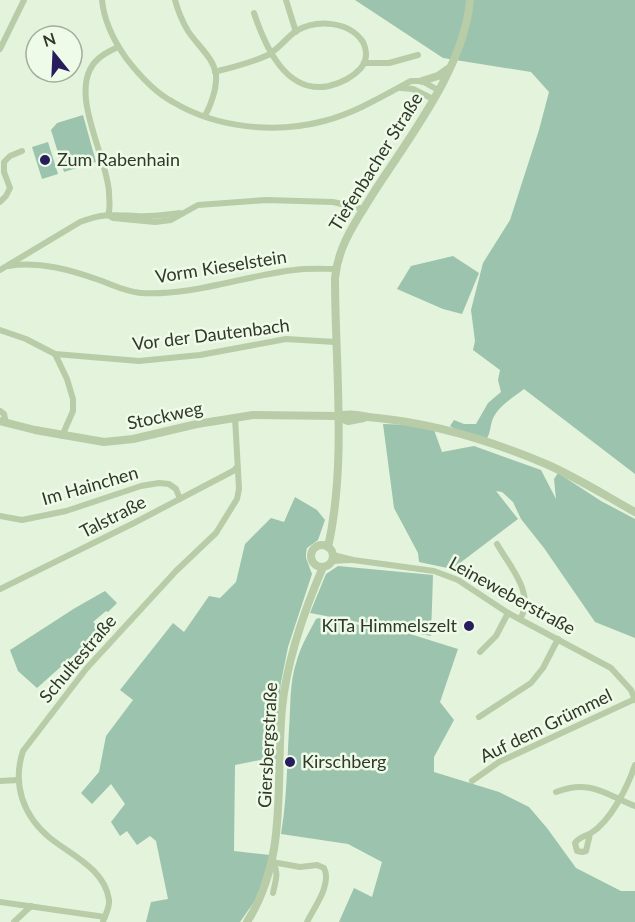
<svg xmlns="http://www.w3.org/2000/svg" width="635" height="922" font-family="Lato,sans-serif">
<style>
.green{fill:#9bc3ad}
.lines{fill:none;stroke-linecap:round;stroke-linejoin:round}
.minor{stroke:#b7cca7;stroke-width:6}
.tertiary{stroke:#b7cca7;stroke-width:8}
.poi-dot{fill:#271c5c;stroke:#effbe9;stroke-width:2}
.labels{text-anchor:middle;stroke-width:5;stroke-linejoin:round;paint-order:stroke}
.poi-label{font-size:18px;fill:#313828;stroke:#effbe9;text-anchor:start}
.street-label{font-size:18px;fill:#313828;stroke:#effbe9}
</style>
<rect width="100%" height="100%" fill="#e4f3dc"/>
<g class="green">
<path d="M355 0H635V474L524 389C513 398 497 406 492 421 490 428 490 434 486 440L462 433 450 426 454 420 464 424H476L488 403 501 392 498 380 500 370 473 350 475 341 471 310 483 263 510 220 539 130 549 92 531 72 443 58Z"/>
<polygon points="83,115 96,162 64,172 51,130 57,123"/>
<polygon points="48,142 58,174 42,179 32,147"/>
<polygon points="453,256 479,273 462,314 443,309 397,289 411,266"/>
<polygon points="383,424 411,425 434,430 442,452 474,446 541,470 556,499 554,479 558,473 601,501 635,519 635,638 595,622 544,548 521,519 513,502 502,492 496,491 518,519 452,569 419,562 418,553 394,508"/>
<polygon points="295,497 317,510 325,520 318,540 307,548 306,553 306,558 312,574 288,647 281,682 279,702 278,759 265,759 235,765 234,851 270,855 258,896 240,922 146,922 151,902 168,899 156,841 150,836 137,845 127,831 120,836 111,822 125,804 111,784 92,804 81,793 99,772 106,736 133,700 120,690 173,623 184,632 209,596 220,598 236,582 245,544 271,518 284,522"/>
<polygon points="338,566 433,575 431,636 310,613 326,574"/>
<polygon points="105,591 117,603 108,612 106,611 93,622 102,630 37,688 18,671 10,650 75,608"/>
<path d="M319 618 407 633 458 649 440 702 454 720 434 757V772L499 792 529 807 547 828 576 868 621 891H635V922H339L354 888 372 897 382 862 348 844 281 834C287 799 287 764 289 729 291 705 289 684 297 660 301 646 309 632 316 619Z"/>
</g>
<g class="lines">
<g class="minor">
<path d="M102 0C104 21 114 41 126 58 139 75 154 92 173 102 216 128 275 134 324 121 355 113 383 96 411 81H422L438 90"/>
<path d="M175 0C178 11 182 21 188 31 197 45 214 58 216 75 217 88 211 105 205 116"/>
<polyline points="286,0 296,32"/>
<polyline points="0,49 24,0"/>
<polyline points="364,63 389,63 418,55"/>
<path d="M215 72C233 67 251 63 268 55 279 49 286 38 296 31 317 19 349 21 363 42 368 52 367 60 361 68 353 77 341 83 329 86 286 95 265 46 254 13"/>
<polyline points="401,88 413,89 433,99"/>
<polyline points="0,202 6,196 10,188 4,172 4,162 10,156 22,151"/>
<polyline points="108,215 113,218 155,222 171,220 198,205 266,200 333,202 364,209"/>
<path d="M108 215C111 208 109 200 109 192 107 156 68 93 95 62 101 55 109 51 118 47"/>
<path d="M8 266C41 261 71 270 102 281 114 286 128 292 141 293 193 296 243 276 294 270 308 268 322 269 336 269"/>
<path d="M0 270 80 222C104 213 112 215 136 216 151 217 165 215 180 213"/>
<polyline points="0,330 26,339 55,354 67,379 73,399 73,411 62,436"/>
<polyline points="55,354 139,361 200,355 286,339 335,342"/>
<polyline points="0,411 4,414 6,423"/>
<polyline points="0,516 22,520 66,511 141,486 159,483 169,484 176,489 180,499"/>
<path d="M497 544C509 565 536 595 520 619"/>
<polyline points="333,555 353,560 434,571 458,580 508,613 611,668 631,690 635,700"/>
<polyline points="332,561 350,560"/>
<polyline points="0,589 134,523 233,471 237,467"/>
<polyline points="480,652 496,636 508,613"/>
<polyline points="479,717 531,683 543,668 558,639"/>
<polyline points="0,781 18,780"/>
<polyline points="472,781 499,762 635,699"/>
<path d="M556 792C590 779 605 794 635 806"/>
<path d="M590 834 586 851 582 852 577 851 575 843C579 837 584 837 591 833 611 821 628 786 635 765"/>
<path d="M272 862 300 867 317 865 324 868C332 884 315 906 307 922"/>
<path d="M272 862C280 872 275 882 273 893"/>
<polyline points="0,902 105,917"/>
<polyline points="14,922 31,906"/>
<path d="M103 922C105 915 110 907 109 900 105 869 71 855 50 838 23 816 12 784 23 751L86 669 176 571 216 533 237 499 239 489 235 417"/>
</g>
<g class="tertiary">
<polyline points="422,81 438,76 448,69"/>
<polyline points="337,416 348,421 364,418"/>
<path d="M0 421 35 430 104 442 133 439 197 424 253 415 337 416C352 412 363 417 378 418 436 424 492 441 546 464 576 477 606 496 635 512"/>
<circle cx="322" cy="556" r="11"/>
<path d="M328 547C347 463 335 365 335 278 338 245 357 220 374 192 410 136 464 68 470 0"/>
<path d="M247 922C289 856 275 781 282 708 287 659 304 611 323 567"/>
</g>
</g>
<g class="poi-dot">
<circle cx="45" cy="160" r="6"/>
<circle cx="469" cy="626" r="6"/>
<circle cx="290" cy="762" r="6"/>
</g>
<g class="labels">
<g class="poi-label">
<text x="57" y="166">Zum Rabenhain</text>
<text x="457" y="632" text-anchor="end">KiTa Himmelszelt</text>
<text x="302" y="768">Kirschberg</text>
</g>
<g class="street-label">
<text transform="translate(376 162) rotate(-58)" y="6">Tiefenbacher Straße</text>
<text transform="translate(221 267) rotate(-9)" y="6">Vorm Kieselstein</text>
<text transform="translate(211 335) rotate(-7)" y="6">Vor der Dautenbach</text>
<text transform="translate(165 416) rotate(-12)" y="6">Stockweg</text>
<text transform="translate(90 486) rotate(-16)" y="6">Im Hainchen</text>
<text transform="translate(113 517) rotate(-27)" y="6">Talstraße</text>
<text transform="translate(512 596) rotate(29)" y="6">Leineweberstraße</text>
<text transform="translate(78 659) rotate(-50)" y="6">Schultestraße</text>
<text transform="translate(546 726) rotate(-26)" y="6">Auf dem Grümmel</text>
<text transform="translate(268 745) rotate(-87)" y="6">Giersbergstraße</text>
</g>
</g>
<g transform="translate(54 54) rotate(342)"><circle r="28" fill="#effbe9" stroke="#a3ad9c" stroke-width="1.5"/>
<path d="M0-4.5L10 22L0 15L-10 22Z" fill="#271c5c"/>
<text y="-9" font-size="16" font-weight="bold" text-anchor="middle" fill="#313828">N</text>
</g>
</svg>
